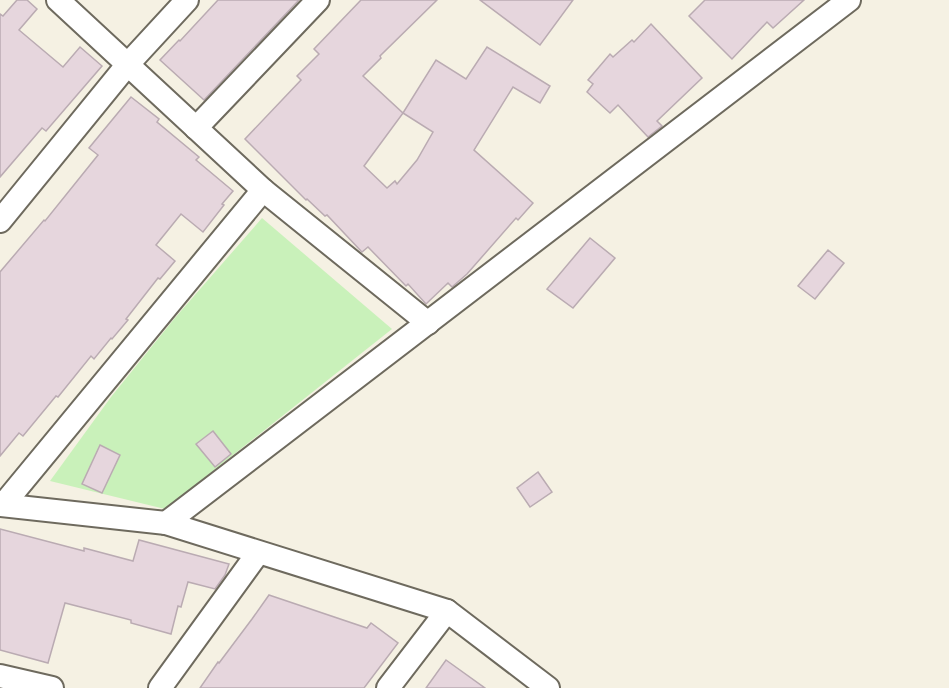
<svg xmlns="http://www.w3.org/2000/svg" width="949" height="688" font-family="Commissioner,sans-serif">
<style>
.green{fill:#c9f1ba}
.building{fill:#e6d6dd;stroke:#baabb2;stroke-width:1.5;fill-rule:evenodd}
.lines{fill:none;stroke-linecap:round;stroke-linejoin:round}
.minor-casing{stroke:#6e6a5e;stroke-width:26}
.minor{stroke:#fff;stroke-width:22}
</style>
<rect width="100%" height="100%" fill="#f5f1e3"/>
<polygon class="green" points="262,218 392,329 165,509 50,481 111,397 174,319"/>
<g class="building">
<polygon points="17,0 27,0 37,9 19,30 63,67 80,47 102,66 46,131 42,128 0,177 0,14 3,16"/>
<polygon points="218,0 299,0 204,100 160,60 179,40 180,41"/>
<path d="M361 0H437L380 56 381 58 363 76 403 113 436 60 466 79 487 47 550 86 540 103 513 87 474 150 533 203 518 220 516 218 467 274 452 287 448 283 426 304 408 284 406 286 368 247 362 252 361 251 327 215 325 216 307 199 306 200 245 139 301 80 297 76 319 54 314 49ZM403 113 433 132 417 160 397 184 395 181 387 188 364 166Z"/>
<polygon points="480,0 573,0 540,45"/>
<polygon points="705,0 804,0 773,28 767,22 732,59 689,16"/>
<polygon points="651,24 702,78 657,121 662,126 648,137 618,105 610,113 587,92 593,84 588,80 610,54 613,57 632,40 634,42"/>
<polygon points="131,97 159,119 157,122 199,157 196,160 233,191 222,204 224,205 203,232 181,214 156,245 175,261 160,279 158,278 126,319 128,320 112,339 111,338 94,359 91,356 58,397 56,396 23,436 19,433 0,456 0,272 44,220 45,221 98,155 89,148"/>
<polygon points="590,238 615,258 573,308 547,289"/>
<polygon points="828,250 844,263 815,299 798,286"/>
<polygon points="213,431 231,454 215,467 196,444"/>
<polygon points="100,445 120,455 102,493 82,484"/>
<polygon points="538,472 552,492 530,507 517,488"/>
<polygon points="0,529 84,551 84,548 133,561 139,540 229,564 225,575 215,589 188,582 181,607 178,606 171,634 131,623 131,620 65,603 48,663 0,650"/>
<polygon points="269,595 367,628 371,623 398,643 364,688 200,688 218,662 219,663 252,619"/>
<polygon points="446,660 485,688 426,688"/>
</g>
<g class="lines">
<g class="minor-casing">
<g id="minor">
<polyline points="58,0 263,190 428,323"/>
<polyline points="196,128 318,0"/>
<polyline points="0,221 128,64 187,0"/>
<polyline points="0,505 166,523 447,611 548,688"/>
<polyline points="3,505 263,190"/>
<polyline points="166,523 849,0"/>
<polyline points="0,676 52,688"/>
<polyline points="160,688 258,553"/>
<polyline points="388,688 447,611"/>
</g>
</g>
<use href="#minor" class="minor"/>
</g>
</svg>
